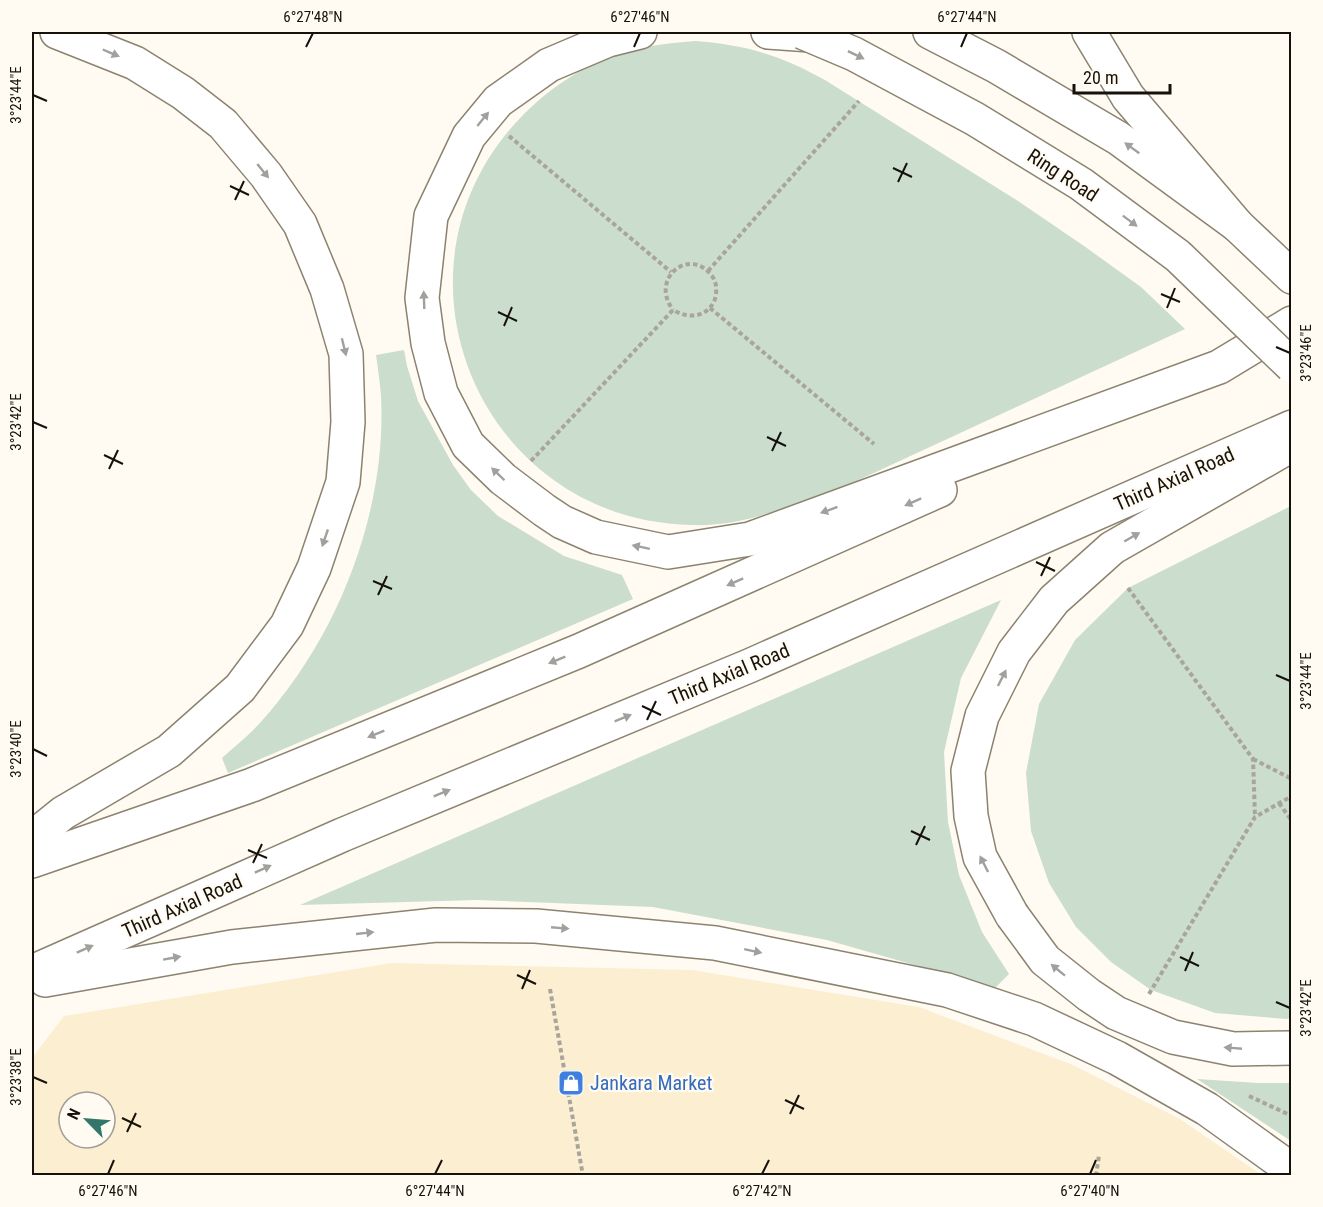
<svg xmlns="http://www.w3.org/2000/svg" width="1323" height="1207" font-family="'Roboto Condensed',sans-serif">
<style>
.built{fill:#fceed1;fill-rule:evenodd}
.green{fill:#cbddcd}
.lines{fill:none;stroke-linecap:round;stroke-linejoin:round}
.primary-casing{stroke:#8c836f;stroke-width:36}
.highway-casing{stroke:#8c836f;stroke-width:36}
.path{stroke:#a9a59c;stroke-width:4;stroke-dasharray:4.5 3;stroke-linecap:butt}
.primary{stroke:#fff;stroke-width:33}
.highway{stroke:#fff;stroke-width:33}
.primary-bridge-casing{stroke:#8c836f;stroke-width:36;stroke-linecap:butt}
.highway-bridge-casing{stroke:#8c836f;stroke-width:36;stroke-linecap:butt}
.primary-bridge{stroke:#fff;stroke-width:33}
.highway-bridge{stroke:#fff;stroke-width:33}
.oneway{fill:#a2a09d}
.ticks{fill:none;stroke:#16120b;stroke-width:2}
.labels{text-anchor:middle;stroke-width:4.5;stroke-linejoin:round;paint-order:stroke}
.street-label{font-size:20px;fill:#16120b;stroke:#fffbf2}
.shop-label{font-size:20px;fill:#366cbe;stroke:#fffbf2;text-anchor:start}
.neatline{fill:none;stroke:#16120b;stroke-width:2}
.ticks-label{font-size:15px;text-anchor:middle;fill:#16120b}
</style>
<rect width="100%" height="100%" fill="#fffbf2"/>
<path class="built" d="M392 963 692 970 919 1007 1073 1065 1180 1119 1262 1175H32V1058L64 1016ZM69 1102H105V1138H69Z"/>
<g class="green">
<path d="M695 41C747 45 779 55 825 80L1018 201 1084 246 1141 287 1185 329 824 496C781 509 738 527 692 525 478 521 373 266 524 114 553 85 589 62 628 51 650 45 672 43 695 41Z"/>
<path d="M404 350 407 366 418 401 453 465 471 490 498 516 564 556 622 575 633 599 228 773 222 758C234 747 248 736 259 724 337 639 387 513 381 396 380 383 378 369 376 355Z"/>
<polygon points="1291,506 1292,1018 1286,1019 1215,1013 1151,990 1111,962 1076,927 1049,883 1031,831 1026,773 1039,704 1075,640 1128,588"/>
<polygon points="1001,600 961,678 944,752 948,822 959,875 982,932 1009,974 995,988 827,940 653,907 477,900 300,905"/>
<polygon points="1197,1079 1258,1083 1291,1083 1291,1141"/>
</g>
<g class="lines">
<g class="primary-casing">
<polyline id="primary" points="930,32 996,66 1118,138 1237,225 1292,277"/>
</g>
<g class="highway-casing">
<g id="highway">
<polyline points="640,32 608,40 549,65 498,101 469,136 431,216 422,298 428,343 441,393 468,445 503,479 544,510 562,522 596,537 668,552 750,539 1219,367 1292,323"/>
<polyline points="768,32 811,35"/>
<polyline points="1089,32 1128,97 1237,225"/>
<polyline points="32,838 63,813 169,751 240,688 287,625 314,568 343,482 348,422 346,354 327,289 300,224 266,175 223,124 183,93 135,63 57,32"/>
<polyline points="32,861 252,785 579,651 940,490"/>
<polyline points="1012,915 980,857 971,816 968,771 982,716 1014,652 1054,600 1112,548 1283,450"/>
<polyline points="32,972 342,835 749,666 1292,427"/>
<polyline points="45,980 232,947 436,925 536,926 715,943 947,990 1034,1019 1117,1058 1207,1109 1292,1170"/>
</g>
</g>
<g class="path">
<polyline points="509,136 671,272"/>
<polyline points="708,271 859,101"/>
<polyline points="710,308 874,444"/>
<path d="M531 461 673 310C688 319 708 318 715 299 717 291 717 283 712 276 690 246 649 278 673 310"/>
<polyline points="1128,588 1253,759 1255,817"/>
<polyline points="1253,759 1292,779"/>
<polyline points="1279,803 1292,821"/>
<polyline points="550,989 583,1176"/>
<polyline points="1149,994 1255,817 1292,796"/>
<polyline points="1249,1096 1292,1116"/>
<polyline points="1096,1176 1099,1155"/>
</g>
<use href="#primary" class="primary"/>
<use href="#highway" class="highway"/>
<g class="primary-bridge-casing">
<polyline id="primary-bridge" points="802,32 854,54 975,119 1081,184 1178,256 1292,366"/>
</g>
<g class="highway-bridge-casing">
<polyline id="highway-bridge" points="1012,915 1045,960 1089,995 1116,1013 1173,1037 1233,1049 1292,1048"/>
</g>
<use href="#primary-bridge" class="primary-bridge"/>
<use href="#highway-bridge" class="highway-bridge"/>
</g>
<defs><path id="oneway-solid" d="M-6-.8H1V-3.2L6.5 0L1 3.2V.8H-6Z" transform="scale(1.5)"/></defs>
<g class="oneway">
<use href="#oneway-solid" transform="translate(111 53) rotate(23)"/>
<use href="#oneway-solid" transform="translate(856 55) rotate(26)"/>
<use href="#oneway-solid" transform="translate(483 119) rotate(-51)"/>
<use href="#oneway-solid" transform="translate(1132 148) rotate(-144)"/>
<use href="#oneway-solid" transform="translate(263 171) rotate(51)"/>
<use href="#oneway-solid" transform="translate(1130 221) rotate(37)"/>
<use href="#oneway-solid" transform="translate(424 300) rotate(-92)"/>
<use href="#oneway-solid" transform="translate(344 347) rotate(76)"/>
<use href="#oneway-solid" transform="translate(498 474) rotate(-136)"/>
<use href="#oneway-solid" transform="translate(913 502) rotate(156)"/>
<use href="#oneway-solid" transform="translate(829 510) rotate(160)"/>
<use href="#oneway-solid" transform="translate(1132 537) rotate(-30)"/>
<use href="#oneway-solid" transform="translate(325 538) rotate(109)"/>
<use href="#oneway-solid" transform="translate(641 547) rotate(-168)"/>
<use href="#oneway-solid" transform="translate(735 582) rotate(156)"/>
<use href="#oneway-solid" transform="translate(557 660) rotate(158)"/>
<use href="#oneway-solid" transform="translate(1002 678) rotate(-63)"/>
<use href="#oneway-solid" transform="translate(623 718) rotate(-22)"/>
<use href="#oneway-solid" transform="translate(376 734) rotate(158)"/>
<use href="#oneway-solid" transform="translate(442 793) rotate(-22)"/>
<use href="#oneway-solid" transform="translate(984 864) rotate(-117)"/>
<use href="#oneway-solid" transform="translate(263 869) rotate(-24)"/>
<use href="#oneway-solid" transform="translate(560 928) rotate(5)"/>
<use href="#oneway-solid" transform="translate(365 933) rotate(-6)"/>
<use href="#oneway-solid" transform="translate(85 949) rotate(-24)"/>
<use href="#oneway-solid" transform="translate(753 951) rotate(12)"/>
<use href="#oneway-solid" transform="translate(172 958) rotate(-10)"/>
<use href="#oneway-solid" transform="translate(1058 970) rotate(-141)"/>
<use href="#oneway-solid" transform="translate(1233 1048) rotate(-175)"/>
</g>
<path class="ticks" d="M306 47 313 33M634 47 640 33M961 47 967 33M33 95 47 101M893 168 912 177M898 182 907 163M230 186 249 195M235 200 244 181M1161 294 1180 302M1167 308 1175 288M498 312 517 321M504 326 512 307M1276 347 1290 353M33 422 47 428M767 437 786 446M772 451 781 432M104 455 123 464M109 469 118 450M1036 562 1055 571M1041 576 1050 557M373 581 392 589M378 595 387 576M1276 675 1290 681M642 706 661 715M647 720 656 701M33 749 47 756M911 831 930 840M916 845 925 826M248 850 267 858M253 863 262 844M1180 957 1199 966M1185 971 1193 952M517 975 536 984M522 989 530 970M1276 1002 1290 1008M33 1077 47 1083M785 1100 804 1109M790 1114 799 1095M122 1118 141 1127M127 1132 136 1113M108 1174 114 1160M435 1174 442 1160M762 1174 769 1160M1090 1174 1096 1160"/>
<defs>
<g id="shop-square" transform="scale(1.35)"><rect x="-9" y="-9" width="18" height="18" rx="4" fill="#3f7fe0" stroke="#fffbf2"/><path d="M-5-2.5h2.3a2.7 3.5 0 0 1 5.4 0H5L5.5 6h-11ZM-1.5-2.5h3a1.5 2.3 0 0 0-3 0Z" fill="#fff"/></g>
</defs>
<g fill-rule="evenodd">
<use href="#shop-square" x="571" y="1083"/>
</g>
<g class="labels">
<g class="street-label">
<text transform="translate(1063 175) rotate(33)" y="7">Ring Road</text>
<text transform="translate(1174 479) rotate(-24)" y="7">Third Axial Road</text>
<text transform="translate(729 674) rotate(-23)" y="7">Third Axial Road</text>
<text transform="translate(182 906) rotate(-24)" y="7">Third Axial Road</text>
</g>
<g class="shop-label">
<text x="590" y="1090">Jankara Market</text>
</g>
</g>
<rect width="1323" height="1207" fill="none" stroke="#fffbf2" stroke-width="66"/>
<g transform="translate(87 1120) rotate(295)"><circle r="28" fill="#fffbf2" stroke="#a29e96" stroke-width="1.5"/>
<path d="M0-4.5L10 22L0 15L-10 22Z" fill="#33776a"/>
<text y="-9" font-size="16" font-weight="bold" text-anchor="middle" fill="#16120b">N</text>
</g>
<path d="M1074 84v9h96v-9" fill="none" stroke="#16120b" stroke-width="3"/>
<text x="1083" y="84" font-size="18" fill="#16120b" stroke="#fffbf2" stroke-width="4.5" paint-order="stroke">20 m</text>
<rect x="33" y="33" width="1257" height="1141" class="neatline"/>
<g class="ticks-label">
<text x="313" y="22">6°27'48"N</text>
<text x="640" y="22">6°27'46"N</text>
<text x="967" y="22">6°27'44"N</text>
<text transform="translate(16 95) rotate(-90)" y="5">3°23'44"E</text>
<text transform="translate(1306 353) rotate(-90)" y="5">3°23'46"E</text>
<text transform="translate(16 422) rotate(-90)" y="5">3°23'42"E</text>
<text transform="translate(1306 681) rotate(-90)" y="5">3°23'44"E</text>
<text transform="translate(16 749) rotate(-90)" y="5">3°23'40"E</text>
<text transform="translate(1306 1008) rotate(-90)" y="5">3°23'42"E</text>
<text transform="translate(16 1077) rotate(-90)" y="5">3°23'38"E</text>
<text x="108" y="1196">6°27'46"N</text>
<text x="435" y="1196">6°27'44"N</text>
<text x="762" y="1196">6°27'42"N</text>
<text x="1090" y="1196">6°27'40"N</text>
</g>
</svg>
